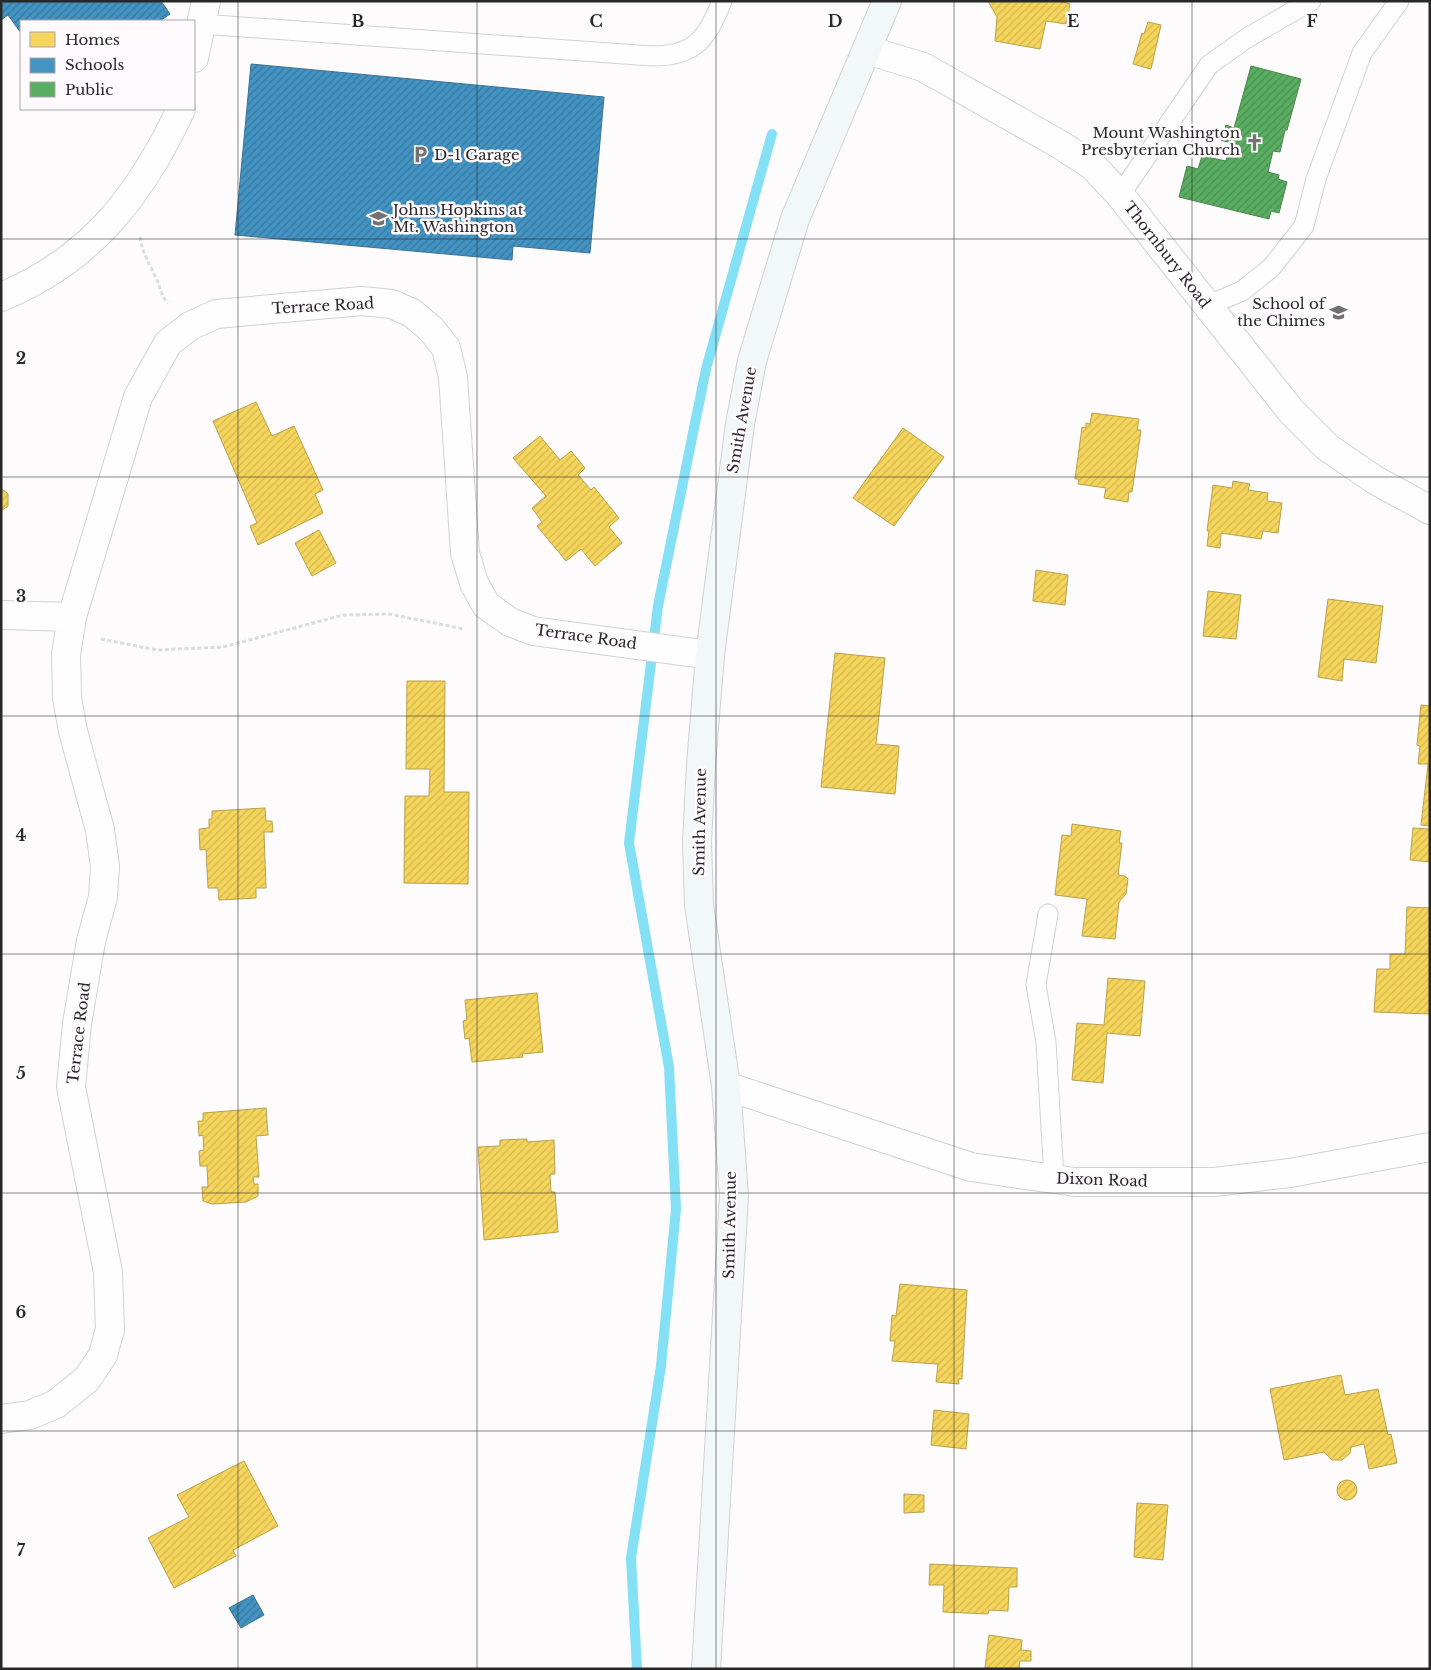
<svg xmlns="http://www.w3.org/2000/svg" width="1431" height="1670" viewBox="0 0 1431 1670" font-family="'Libre Baskerville',serif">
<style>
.homes{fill:url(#homes-hatch);stroke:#b9a14d}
.schools{fill:url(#schools-hatch);stroke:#3c7395}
.public{fill:url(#public-hatch);stroke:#4c8650}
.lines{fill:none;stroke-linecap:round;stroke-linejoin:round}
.stream{stroke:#84e0f5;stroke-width:10}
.lane-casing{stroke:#d3d1d2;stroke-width:21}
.street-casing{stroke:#d3d1d2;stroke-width:30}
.secondary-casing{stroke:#d3d1d2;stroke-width:30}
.path{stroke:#dddcdd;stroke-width:3;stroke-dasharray:4 2.5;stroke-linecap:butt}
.lane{stroke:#fffeff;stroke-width:19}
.street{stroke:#fffeff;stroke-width:28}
.secondary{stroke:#f2f7f8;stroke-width:28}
.grid{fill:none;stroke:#2a2729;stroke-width:1;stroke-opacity:0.55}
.labels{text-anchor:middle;stroke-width:5;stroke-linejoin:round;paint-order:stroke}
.poi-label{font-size:15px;fill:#2a2729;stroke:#fefafd;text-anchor:end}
.street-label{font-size:15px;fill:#2a2729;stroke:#fefafd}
.grid-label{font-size:16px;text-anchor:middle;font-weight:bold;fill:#2a2729;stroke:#fefafd;stroke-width:5;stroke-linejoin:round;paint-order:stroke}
</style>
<defs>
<pattern id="homes-hatch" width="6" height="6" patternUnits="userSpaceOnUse" patternTransform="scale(1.25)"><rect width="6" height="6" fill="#f6d55c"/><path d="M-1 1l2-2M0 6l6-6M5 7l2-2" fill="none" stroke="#d3b750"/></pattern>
<pattern id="schools-hatch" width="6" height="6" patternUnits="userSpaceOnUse" patternTransform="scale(1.25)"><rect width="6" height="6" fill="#4393c3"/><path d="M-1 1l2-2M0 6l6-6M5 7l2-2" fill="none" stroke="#38789e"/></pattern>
<pattern id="public-hatch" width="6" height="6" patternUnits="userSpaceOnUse" patternTransform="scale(1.25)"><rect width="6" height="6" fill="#5aae61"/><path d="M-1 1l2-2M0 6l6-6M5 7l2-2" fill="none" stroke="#4b8e50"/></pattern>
</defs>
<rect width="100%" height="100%" fill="#fdfbfc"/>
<path class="homes" d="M988,1H1059L1070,4L1066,24L1046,21L1040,49L995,41L997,17Z
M1148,22L1161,25L1151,69L1133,64L1142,33L1144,34Z
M256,402L272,436L294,426L323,490L315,494L323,513L258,545L250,526L257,523L213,421Z
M1092,413L1139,419L1137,430H1141L1132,492H1129L1128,502L1104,498L1106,488L1078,484L1079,479H1075L1082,427L1086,428V423L1090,424Z
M903,428L944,457L894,526L853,498Z
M540,436L560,460L571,451L585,468L578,475L591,490L594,487L619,518L609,527L622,543L595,566L581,549L566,561L537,526L542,522L532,508L546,496L513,458Z
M1233,481L1250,484L1248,490L1268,493L1267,501L1282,503L1278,533L1263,531L1261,539L1221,533L1220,548L1207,546L1209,531H1207L1213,485L1232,488Z
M1,488L8,494V506L1,511Z
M319,530L336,563L312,576L295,543Z
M1036,570L1068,575L1065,605L1033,601Z
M1208,591L1241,595L1236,639L1203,636Z
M1328,599L1383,606L1376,663L1344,659L1342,681L1318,677Z
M835,653L885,658L876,744L899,746L895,794L821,787Z
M407,681H445L444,792H469L468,884L404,883L405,796H429L430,769H406Z
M1421,705L1430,706V826L1421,825L1428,764H1418L1420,746L1417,745Z
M265,808L266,821H272L273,832H264L266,888H256V898L219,900L218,888H208L206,849L200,850L199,829L209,828V819H212V811Z
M1072,824L1121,831L1119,843H1122L1118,875L1125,876L1128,879L1126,894L1119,902L1115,939L1082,936L1087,899L1055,895L1062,835L1071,836Z
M1413,828L1430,829V862L1410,860Z
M1407,907L1430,908V1014L1374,1012L1377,969H1390V954H1405Z
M1108,978L1145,981L1140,1036L1107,1033L1103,1083L1072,1080L1077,1023L1104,1025Z
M537,993L543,1052L522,1054L523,1057L472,1062L469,1038L465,1039L463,1021L467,1020L465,1000Z
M266,1108L268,1135L256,1136L259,1177H253L254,1184H258V1196L246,1202L212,1204L203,1201L202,1187H208L207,1166H200L199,1151L204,1150L203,1135L199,1136L198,1121H203V1113Z
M527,1139V1142L554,1140L555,1174H550L551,1192H555L558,1232L484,1240L478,1147L500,1146V1140Z
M900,1284L967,1290L962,1379H958L959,1384L936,1382L938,1364L892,1361L895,1341H890L892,1315L896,1316Z
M1341,1375L1345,1395L1378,1389L1388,1435L1391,1434L1397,1463L1369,1469L1364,1444L1351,1447L1350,1453L1342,1460H1332L1324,1452L1284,1460L1270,1389Z
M934,1410L969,1414L966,1449L931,1445Z
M244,1461L278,1526L233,1550L236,1556L174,1588L148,1538L189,1517L177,1495Z
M1337 1490a10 10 0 1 1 20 0a10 10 0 1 1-20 0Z
M904,1494L924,1495V1512L904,1513Z
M1137,1503L1168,1505L1163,1560L1134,1557Z
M930,1564L1017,1568V1587H1009L1008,1611L989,1610L988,1614L943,1612L944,1585H929Z
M989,1635L1022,1640L1021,1650L1031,1651V1661H1020L1019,1669L985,1668Z"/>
<path class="schools" d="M1,1H161L170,14L160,21H21V33L8,15L1,20Z
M251,64L604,97L590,253L513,246L512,260L235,235Z
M253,1595L264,1615L241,1628L229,1608Z"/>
<path class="public" d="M1251,66L1301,79L1287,130H1285L1280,152L1273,151L1268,172L1279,175L1278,179L1287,182L1279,213L1271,211L1269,219L1179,197L1187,166L1198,169L1202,156L1226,161L1231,143L1221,140L1226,125L1234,128Z"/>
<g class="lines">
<path class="stream" d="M637,1669L631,1558L661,1366L676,1209L669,1067L629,843L658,606L706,369L772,134"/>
<defs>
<path id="lane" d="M201,24L652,56C695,56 707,39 722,1
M1120,195L1209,65L1247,38L1311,1
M1207,306L1242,291L1271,268L1304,226L1316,179L1362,53L1399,1
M1048,914L1036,985L1046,1042L1054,1179"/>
<path id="street" d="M867,50L923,67L1059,144L1093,166L1120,195L1291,411L1327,447L1375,480L1430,510
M194,58L206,1
M1,297C91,260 141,195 181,109
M1,615L72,617
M726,1086L971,1167L1075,1182H1214L1290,1173L1430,1147
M1,1419L30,1415L56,1404L87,1379L103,1355L110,1329L108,1272L71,1087L77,1024L91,941L103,897L105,866L100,830L73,731L67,698L66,654L72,617L138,397L168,343L190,326L216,314L362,301L392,304L412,313L431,329L446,348L453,377L465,553L474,583L486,605L510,622L533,631L710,655"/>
<path id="secondary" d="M706,1669L734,1196L726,1086L699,905L697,842L701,765L710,655L740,424L752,361L795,219L887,1"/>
</defs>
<use href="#lane" class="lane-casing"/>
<use href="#street" class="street-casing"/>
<use href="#secondary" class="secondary-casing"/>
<path class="path" d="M140,237C142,253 150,264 156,278C161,288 160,295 168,303
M101,639L157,650L223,647L343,615L389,614L464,629"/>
<use href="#lane" class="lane"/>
<use href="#street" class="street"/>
<use href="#secondary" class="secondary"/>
</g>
<path class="grid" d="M238,1V1669M477,1V1669M716,1V1669M954,1V1669M1192,1V1669M1,239H1430M1,477H1430M1,716H1430M1,954H1430M1,1193H1430M1,1431H1430"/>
<defs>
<symbol id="church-bare" viewBox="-9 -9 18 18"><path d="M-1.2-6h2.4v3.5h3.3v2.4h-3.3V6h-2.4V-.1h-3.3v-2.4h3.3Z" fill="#747173" stroke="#fefafd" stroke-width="2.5" paint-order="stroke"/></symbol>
<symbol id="parking-bare" viewBox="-9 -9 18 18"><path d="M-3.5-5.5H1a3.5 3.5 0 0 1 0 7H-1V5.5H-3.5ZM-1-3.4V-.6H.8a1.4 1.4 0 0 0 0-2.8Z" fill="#747173" stroke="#fefafd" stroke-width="2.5" paint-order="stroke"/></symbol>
<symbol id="university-bare" viewBox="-9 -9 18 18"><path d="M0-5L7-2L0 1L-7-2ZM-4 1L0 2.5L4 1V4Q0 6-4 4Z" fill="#747173" stroke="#fefafd" stroke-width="2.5" paint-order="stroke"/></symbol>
<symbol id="school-bare" viewBox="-9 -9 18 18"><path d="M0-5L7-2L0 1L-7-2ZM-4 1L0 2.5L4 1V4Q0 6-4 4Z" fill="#747173" stroke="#fefafd" stroke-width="2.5" paint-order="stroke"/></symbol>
</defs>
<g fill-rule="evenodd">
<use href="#church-bare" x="1242" y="130" width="25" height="25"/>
<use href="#parking-bare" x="408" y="142" width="25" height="25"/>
<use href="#university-bare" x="366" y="206" width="25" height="25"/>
<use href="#school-bare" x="1326" y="300" width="25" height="25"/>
</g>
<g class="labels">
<g class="poi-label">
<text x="1240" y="138">Mount Washington<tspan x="1240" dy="17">Presbyterian Church</tspan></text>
<text x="434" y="160" text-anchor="start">D-1 Garage</text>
<text x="393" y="215" text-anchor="start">Johns Hopkins at<tspan x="393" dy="17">Mt. Washington</tspan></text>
<text x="1325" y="309">School of<tspan x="1325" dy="17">the Chimes</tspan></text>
</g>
<g class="street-label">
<text transform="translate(1167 255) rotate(52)" y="5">Thornbury Road</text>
<text transform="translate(323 306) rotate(-3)" y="5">Terrace Road</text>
<text transform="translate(742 420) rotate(-80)" y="5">Smith Avenue</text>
<text transform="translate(586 637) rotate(8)" y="5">Terrace Road</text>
<text transform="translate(700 822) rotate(-89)" y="5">Smith Avenue</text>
<text transform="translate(79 1033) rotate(-83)" y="5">Terrace Road</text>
<text transform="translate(1102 1180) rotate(2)" y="5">Dixon Road</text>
<text transform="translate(730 1225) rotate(-89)" y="5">Smith Avenue</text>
</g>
</g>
<g class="grid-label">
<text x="358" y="27">B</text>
<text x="596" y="27">C</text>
<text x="835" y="27">D</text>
<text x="1073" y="27">E</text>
<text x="1312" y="27">F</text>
<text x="21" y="364">2</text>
<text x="21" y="602">3</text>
<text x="21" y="841">4</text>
<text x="21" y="1079">5</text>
<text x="21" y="1318">6</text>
<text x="21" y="1556">7</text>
</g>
<rect width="1431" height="1670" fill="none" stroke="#2a2729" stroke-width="5"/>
<rect x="20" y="20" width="175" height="90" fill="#fefafd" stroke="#a9a6a8"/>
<rect x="30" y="32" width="25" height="15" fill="#f6d55c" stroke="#a9a6a8"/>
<text x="65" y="45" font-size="15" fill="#2a2729">Homes</text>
<rect x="30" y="58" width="25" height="15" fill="#4393c3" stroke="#a9a6a8"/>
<text x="65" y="70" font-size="15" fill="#2a2729">Schools</text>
<rect x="30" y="82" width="25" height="15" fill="#5aae61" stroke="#a9a6a8"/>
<text x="65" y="95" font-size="15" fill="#2a2729">Public</text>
</svg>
